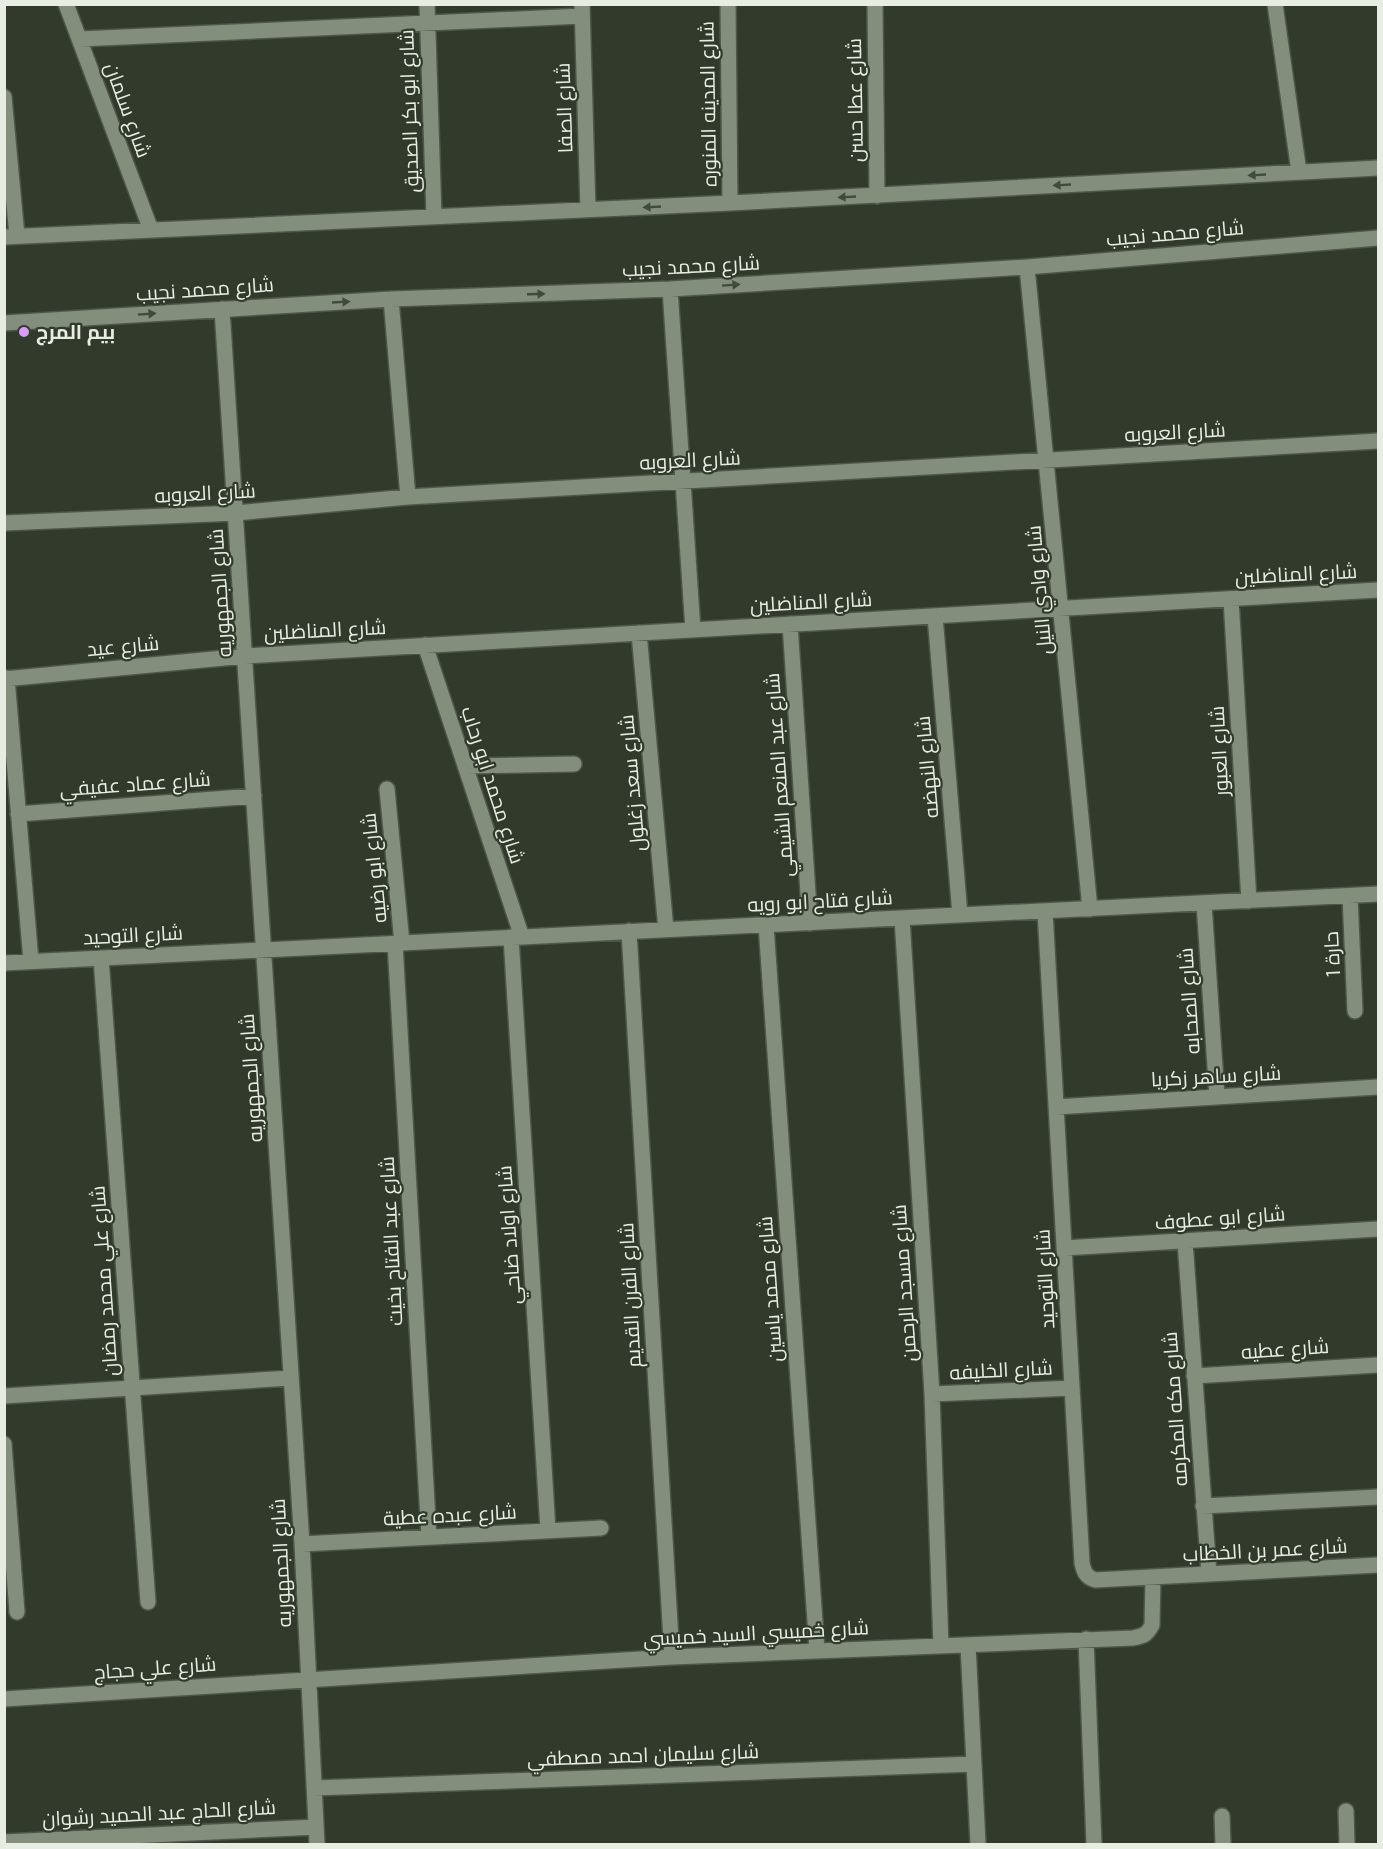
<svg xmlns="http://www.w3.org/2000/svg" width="1383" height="1849" viewBox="0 0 1383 1849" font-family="'DM Sans',Cairo,sans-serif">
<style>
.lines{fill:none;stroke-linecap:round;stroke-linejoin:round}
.minor-casing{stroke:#4e5649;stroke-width:18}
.minor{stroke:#838e7d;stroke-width:15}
.oneway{fill:#414b3b}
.poi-dot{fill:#d79bf9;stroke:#313a2b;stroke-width:2}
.labels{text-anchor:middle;stroke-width:4.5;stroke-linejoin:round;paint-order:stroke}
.street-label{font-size:20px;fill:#e7ede3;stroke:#313a2b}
.poi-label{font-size:20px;font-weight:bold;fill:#e7ede3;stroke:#313a2b;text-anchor:start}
</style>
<rect width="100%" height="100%" fill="#313a2b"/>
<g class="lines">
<defs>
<path id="minor" d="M66,4L151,230
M427,4L434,216
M582,4L588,210
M728,4L730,203
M875,4L877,196
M1275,4L1299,172
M80,39L582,16
M4,97L17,236
M4,237L730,203L1378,168
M1027,267L1090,909
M670,289L693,630
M391,299L408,497
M222,309L302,1544L317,1844
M4,323L391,299L670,289L1027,267L1378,238
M4,523L236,513L408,497L1378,441
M1231,599L1249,901
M935,616L960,915
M790,624L810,923
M639,633L666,930
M425,645L522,937
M7,678L31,961
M4,679L245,656L1378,590
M465,766L574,764
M387,789L402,943
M18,814L254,796
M1350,896L1355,1011
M1204,903L1217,1097
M1045,911L1082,1563C1084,1572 1086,1577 1095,1580L1378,1565
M902,918L932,1394L941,1646
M766,925L817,1650
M629,931L672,1657
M511,937L548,1530
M395,943L429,1537
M101,958L148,1602
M4,963L1378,894
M1056,1107L1378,1087
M1185,1241L1209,1574
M1064,1248L1378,1229
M1194,1376L1378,1365
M932,1394L1072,1388
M4,1396L291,1378
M4,1444L17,1612
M1203,1506L1378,1497
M302,1544L601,1528
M1086,1639L1094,1844
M968,1645L978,1844
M4,1699L672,1657L1133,1638C1143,1636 1147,1635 1152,1625L1153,1577
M314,1788L974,1764
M1346,1811L1347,1844
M1222,1816L1223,1844
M4,1842L316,1827"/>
</defs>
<use href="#minor" class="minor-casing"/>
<use href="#minor" class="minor"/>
</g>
<defs><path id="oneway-solid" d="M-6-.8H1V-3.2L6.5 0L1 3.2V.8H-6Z" transform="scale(1.5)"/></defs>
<g class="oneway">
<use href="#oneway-solid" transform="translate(1257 175) rotate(177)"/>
<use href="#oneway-solid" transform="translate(1062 185) rotate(177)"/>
<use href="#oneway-solid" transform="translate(847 197) rotate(177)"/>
<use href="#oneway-solid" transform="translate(652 207) rotate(177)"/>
<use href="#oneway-solid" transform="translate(731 285) rotate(-4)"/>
<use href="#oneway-solid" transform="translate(536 294) rotate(-2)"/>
<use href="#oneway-solid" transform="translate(341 302) rotate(-3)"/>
<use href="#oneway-solid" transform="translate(147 314) rotate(-4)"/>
</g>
<circle class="poi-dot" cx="24" cy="332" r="6"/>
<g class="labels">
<g class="street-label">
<text transform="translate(855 100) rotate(-91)" y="7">شارع عطا حسن</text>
<text transform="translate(708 104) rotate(-91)" y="7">شارع المدينه المنوره</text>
<text transform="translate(564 108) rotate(-92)" y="7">شارع الصفا</text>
<text transform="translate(128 110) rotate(70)" y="7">شارع سلمان</text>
<text transform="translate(409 111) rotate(-92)" y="7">شارع ابو بكر الصديق</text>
<text transform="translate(1175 233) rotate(-5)" y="7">شارع محمد نجيب</text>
<text transform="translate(691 266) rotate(-3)" y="7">شارع محمد نجيب</text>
<text transform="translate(205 289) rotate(-4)" y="7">شارع محمد نجيب</text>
<text transform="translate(1175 432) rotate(-3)" y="7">شارع العروبه</text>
<text transform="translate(690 460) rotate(-3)" y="7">شارع العروبه</text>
<text transform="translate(205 493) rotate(-3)" y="7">شارع العروبه</text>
<text transform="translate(1296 574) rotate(-3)" y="7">شارع المناضلين</text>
<text transform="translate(1039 590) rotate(-95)" y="7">شارع وادي النيل</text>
<text transform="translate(220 593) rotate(-94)" y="7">شارع الجمهوريه</text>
<text transform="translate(811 602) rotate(-3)" y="7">شارع المناضلين</text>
<text transform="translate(325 630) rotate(-3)" y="7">شارع المناضلين</text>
<text transform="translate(123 646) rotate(-5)" y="7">شارع عيد</text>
<text transform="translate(1219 751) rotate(-93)" y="7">شارع العبور</text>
<text transform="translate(927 767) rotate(-95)" y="7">شارع النهضه</text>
<text transform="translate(779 775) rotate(-94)" y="7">شارع عبد المنعم الشيمي</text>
<text transform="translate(632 783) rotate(-95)" y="7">شارع سعد زغلول</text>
<text transform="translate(135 784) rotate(-4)" y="7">شارع عماد عفيفي</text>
<text transform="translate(493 785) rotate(72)" y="7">شارع محمد ابو رحاب</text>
<text transform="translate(374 868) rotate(-96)" y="7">شارع ابو رضيه</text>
<text transform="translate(820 901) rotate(-3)" y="7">شارع فتاح ابو رويه</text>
<text transform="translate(133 935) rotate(-3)" y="7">شارع التوحيد</text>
<text transform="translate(1332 954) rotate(-93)" y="7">حارة 1</text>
<text transform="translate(1189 1001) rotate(-94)" y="7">شارع الصحابه</text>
<text transform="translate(1216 1076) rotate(-3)" y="7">شارع ساهر زكريا</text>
<text transform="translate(251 1078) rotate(-94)" y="7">شارع الجمهوريه</text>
<text transform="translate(1220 1218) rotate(-4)" y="7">شارع ابو عطوف</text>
<text transform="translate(509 1235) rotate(-94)" y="7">شارع اولاد ضاحي</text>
<text transform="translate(391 1241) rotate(-93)" y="7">شارع عبد الفتاح بخيت</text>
<text transform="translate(1045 1279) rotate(-93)" y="7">شارع التوحيد</text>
<text transform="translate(104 1281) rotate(-94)" y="7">شارع علي محمد رمضان</text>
<text transform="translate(904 1283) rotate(-94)" y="7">شارع مسجد الرحمن</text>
<text transform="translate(770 1289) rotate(-94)" y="7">شارع محمد ياسين</text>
<text transform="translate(630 1295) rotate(-93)" y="7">شارع الفرن القديم</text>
<text transform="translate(1285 1349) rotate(-4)" y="7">شارع عطيه</text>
<text transform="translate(1001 1370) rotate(-3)" y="7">شارع الخليفه</text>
<text transform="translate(1175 1409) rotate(-94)" y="7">شارع مكه المكرمه</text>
<text transform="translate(450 1515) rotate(-3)" y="7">شارع عبده عطية</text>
<text transform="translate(1265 1550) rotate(-3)" y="7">شارع عمر بن الخطاب</text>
<text transform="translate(281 1563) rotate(-93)" y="7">شارع الجمهوريه</text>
<text transform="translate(756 1633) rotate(-3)" y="7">شارع خميسي السيد خميسي</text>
<text transform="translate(155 1668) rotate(-4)" y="7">شارع علي حجاج</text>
<text transform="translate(643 1755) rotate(-2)" y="7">شارع سليمان احمد مصطفي</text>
<text transform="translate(159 1813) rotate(-3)" y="7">شارع الحاج عبد الحميد رشوان</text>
</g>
<g class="poi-label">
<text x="36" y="339">بيم المرج</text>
</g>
</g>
<rect width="1383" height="1849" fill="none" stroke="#e7ede3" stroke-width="12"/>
</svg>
